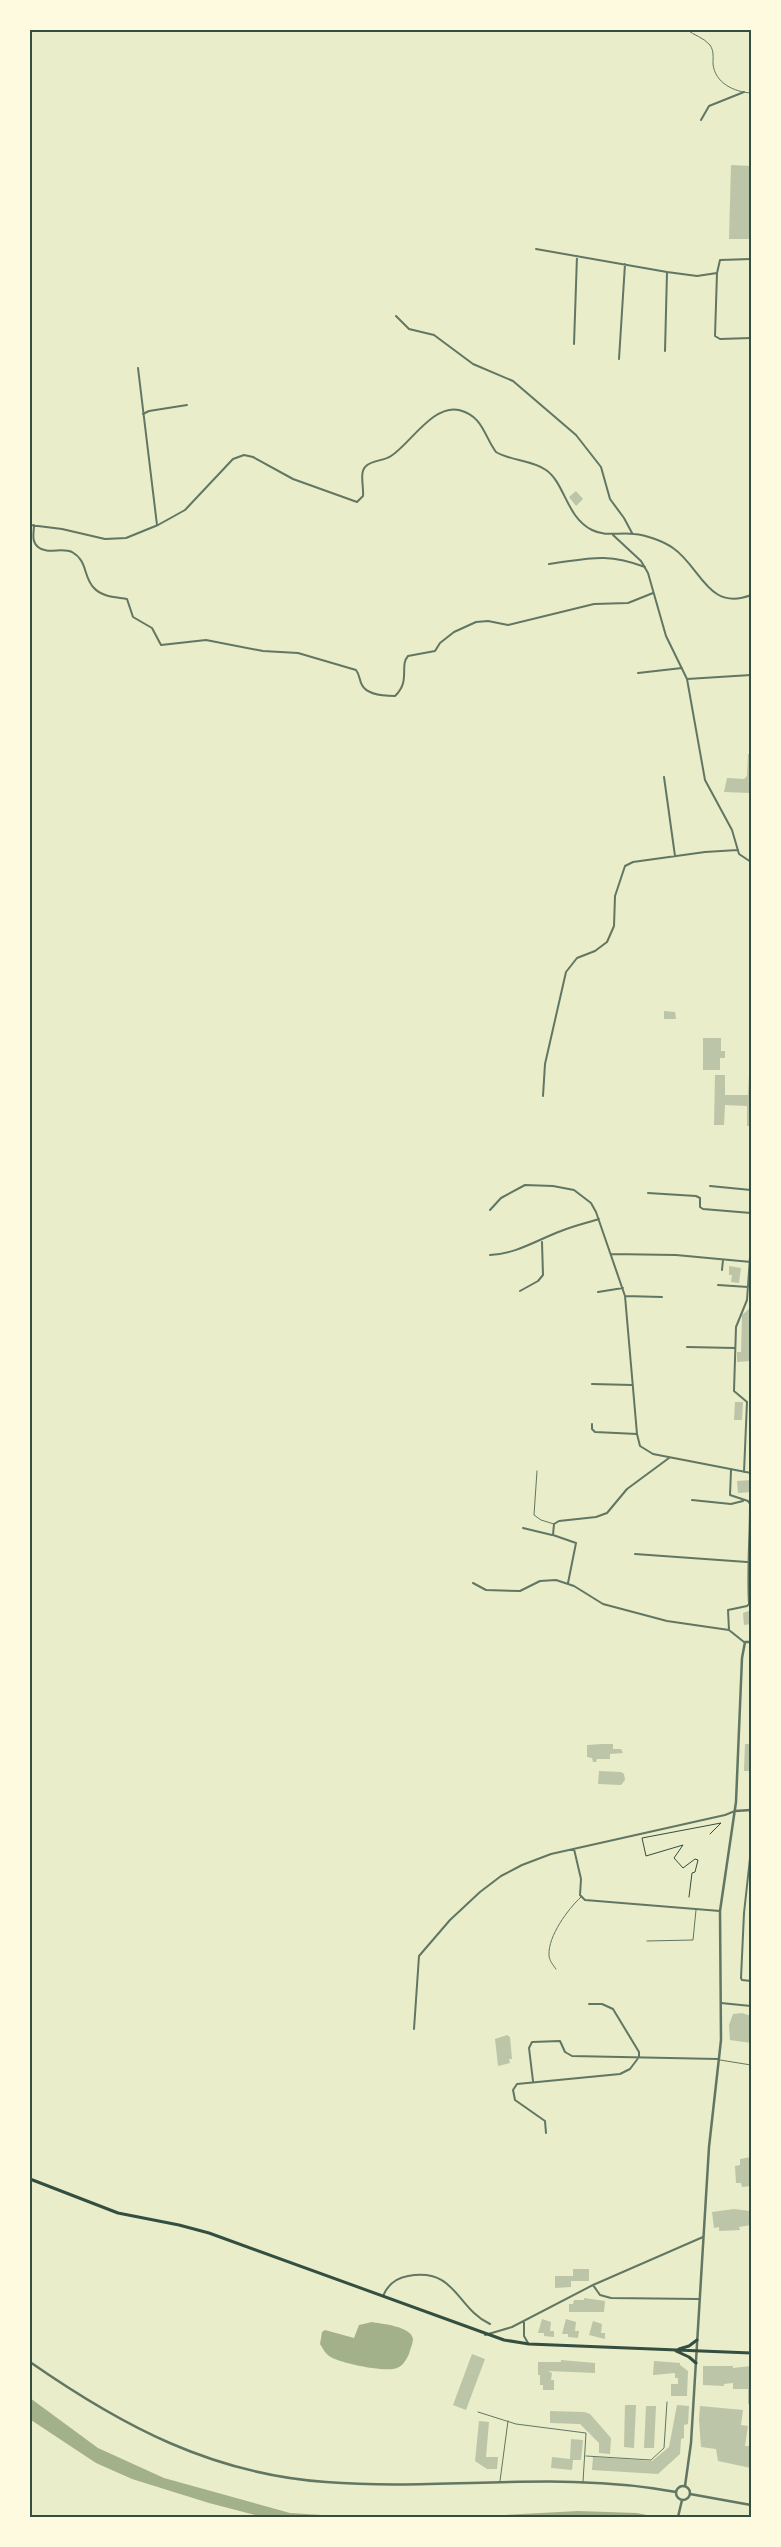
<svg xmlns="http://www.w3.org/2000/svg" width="781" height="2547" viewBox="0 0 781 2547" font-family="Inter,sans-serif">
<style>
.water{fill:#a3b18a}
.building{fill:#bcc5a7}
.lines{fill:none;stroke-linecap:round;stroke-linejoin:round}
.path{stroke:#344e41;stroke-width:1}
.service{stroke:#617663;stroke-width:1}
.minor{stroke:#617663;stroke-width:2}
.tertiary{stroke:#617663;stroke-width:2.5}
.primary{stroke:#344e41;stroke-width:3}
.neatline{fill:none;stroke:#344e41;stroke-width:2}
</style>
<rect width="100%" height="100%" fill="#e9edc9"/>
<path class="water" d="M372,2322C382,2324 411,2326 413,2339C413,2344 410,2349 409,2354C406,2360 403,2366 397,2368C387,2373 338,2363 329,2356C325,2353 323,2349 320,2344L322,2332L325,2330L354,2338L359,2325Z
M30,2398L98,2448L164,2478L290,2513L355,2517H263L209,2503L132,2479L96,2463L31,2420Z
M578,2511L637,2513L657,2517H466Z"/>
<path class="building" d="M731,165L751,166V239H729Z
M576,491L583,499L576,506L569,497Z
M748,754H751V793L724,792L727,778L744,779L747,776Z
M664,1011L675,1012L676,1019H664Z
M703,1038H721V1051H725V1058H720V1070H703Z
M715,1075H725V1095H748L749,1076H751V1126H747V1106L725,1105L724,1125H714Z
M729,1266L741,1268L739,1283L731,1282L732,1275H729Z
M751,1307V1361L737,1362V1352H741L742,1315Z
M735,1402H743L742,1420H734Z
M751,1480V1492L738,1493L737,1481Z
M751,1610V1624L744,1625L743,1613Z
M602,1744H613V1749H621L623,1753L610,1754V1759H597L596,1762H593L592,1758L587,1757V1745Z
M745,1744H751V1771H744Z
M599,1771L621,1772L624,1774L625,1780L621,1785L598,1784Z
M742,2013L751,2016V2043L730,2040L729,2025L733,2014Z
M507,2035L510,2037L512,2059H509L510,2063L498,2066L495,2039Z
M751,2157V2186L742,2187L741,2183H736L735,2166L740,2165V2159Z
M734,2209L750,2211L751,2225L739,2227L740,2230L719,2231V2227L714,2228L712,2212Z
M573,2269H589V2281H571V2287L555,2288V2276H573Z
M584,2298L605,2301L604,2312H569V2304H573L574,2300H584Z
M542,2319L551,2322L550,2331H554V2337L544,2336V2333H538Z
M566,2319L576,2322L575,2331H579L578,2338L568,2337V2334H562Z
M593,2321L602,2324L601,2333H605V2339L589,2335Z
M472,2354L485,2359L466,2410L453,2405Z
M561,2360L595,2363V2373L548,2371L552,2373L551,2380H554V2390H543V2385H540V2375H538V2362H561Z
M654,2361L680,2363V2365L688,2371L687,2396H671V2384H678V2378H675V2373L653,2375Z
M703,2366H733V2368L751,2366V2404H748V2389H733V2383L724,2384V2386L703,2385Z
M625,2405H636L634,2448L624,2447Z
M677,2405L689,2406L688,2424L684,2425V2438L681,2439L680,2454L658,2474L592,2470L593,2457L652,2461L669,2447Z
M646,2406H656L654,2448H644Z
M700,2406L743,2410L741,2425L748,2426L745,2446H751V2468L718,2461L716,2449L701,2447L699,2420Z
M550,2411L584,2412L590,2414L611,2438L610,2454L599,2453V2443L580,2424L550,2423Z
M479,2421L489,2422L486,2457H498L497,2469H487L475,2461Z
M571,2439L583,2440L581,2460H573L572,2470L551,2468L552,2457L570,2459Z"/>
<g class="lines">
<path class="path" d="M689,1897L692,1873L695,1872L698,1860L695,1859L683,1868L674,1858L683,1845L646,1856L642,1838L721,1823L710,1834"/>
<path class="service" d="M687,30C694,35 704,38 710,45C714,51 713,57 713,64C715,83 734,92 751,93
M537,1471L534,1515L541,1520L554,1524
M647,1941L693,1940L696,1910
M556,1969C553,1965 549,1960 549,1955C548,1936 568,1909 581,1897
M720,2060L751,2065
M478,2412L516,2424L586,2433L583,2482
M586,2456L651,2460L664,2448L667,2402
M500,2481L508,2421"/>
<path class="minor" d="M701,120L709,106L744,92
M536,249L667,272L697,276L717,273L715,336L720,339L751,338
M717,273L720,260L751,259
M396,316L409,329L434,335L473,364L513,381L576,435L601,467L610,499L624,518L632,533
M574,344L577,256
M665,351L667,272
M619,359L625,264
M138,368L157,525
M143,414L149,411L187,405
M30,525L62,529L105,539L126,538L158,525L185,510L233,459L244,455L253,457L293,479L357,502L363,496C364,487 359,472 366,466C372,460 384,461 391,456C410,444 433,404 459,410C483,416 484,436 496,452C511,461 532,460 546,470C565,483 566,517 592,530C606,537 619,532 634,534C646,535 663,541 673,548C701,567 708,612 751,595
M34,525C34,533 31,541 38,547C47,555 62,547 72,552C88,561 83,577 94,588C102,597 116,597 127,599L133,617L152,628L161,645L206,640L263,651L298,653L356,670C360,675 359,680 362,685C367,695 385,696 395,696C411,681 399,666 408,656L435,651L440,643L454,632L476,622L488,621L508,625L594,604L628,603L653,593
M613,535L641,561L648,573L666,636L687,679L705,780L732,830L739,854L751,862
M549,564C588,559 605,552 645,567
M638,673L682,668
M687,679L751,675
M664,777L675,856
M543,1096L545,1064L566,972L577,958L595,951L607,942L614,926L615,896L625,866L633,862L705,852L738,850
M710,1186L751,1190
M648,1193L696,1196L700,1198V1207L703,1209L751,1213
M490,1210L501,1198L525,1185L553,1186L574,1190L591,1203L596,1212L625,1296L637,1434L640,1446L653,1454L751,1473
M611,1254L676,1255L751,1262
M490,1255C516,1254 537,1240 561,1231C573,1226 586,1223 599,1219
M722,1270L723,1260
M718,1285L748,1287
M520,1291L538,1281L543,1275L542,1242
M598,1292L623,1288
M625,1296L662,1297
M687,1347L735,1348
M592,1384L632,1385
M592,1424V1429L595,1432L637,1434
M744,1472L747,1402L734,1391L736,1327L747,1300L751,1243
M692,1500L731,1504L743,1501
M523,1528L552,1535
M635,1554L747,1562
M473,1583L486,1590L520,1591L540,1581L556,1580L574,1586L603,1604L667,1621L729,1630L744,1642
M568,1583L576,1543L553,1535L554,1524L559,1521L596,1517L607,1513L627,1489L669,1458
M729,1630L728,1610L747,1606L749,1604C747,1570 750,1538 750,1504L748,1501L730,1495L731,1470
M574,1849L581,1879L580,1895L585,1900L720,1911
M751,1849L744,1913L741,1978L742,1980L751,1981
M721,2003L751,2006
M589,2004H602L613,2009L639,2052V2057
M414,2029L419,1956L450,1920L480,1892L501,1876L522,1865L551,1854L725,1815L735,1811
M533,2081L529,2048L532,2042L560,2041L565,2052L572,2056L718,2059
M546,2133L545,2121L515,2100L513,2090L517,2084L620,2074L630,2069L639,2057
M593,2285L600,2295L611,2298L699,2299
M383,2296C388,2284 396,2278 408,2276C456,2267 456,2308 490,2324
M524,2322V2336L528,2343
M485,2335L512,2327L593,2285L703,2237"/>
<path class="tertiary" d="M735,1811L751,1810
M30,2362C122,2426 212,2474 326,2482C443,2491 561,2470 676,2492
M685,2486L691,2443L709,2147L721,2040L720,1911L736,1802L742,1658L745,1642H751
M676 2493a7 7 0 1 1 14 0a7 7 0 1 1-14 0Z
M690,2494L751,2505
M678,2517L682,2500"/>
<path class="primary" d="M30,2179L118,2213L179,2225L209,2233L504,2340L529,2344L751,2353
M679,2349L689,2346L697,2340
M676,2351L689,2357L696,2363"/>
</g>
<rect width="781" height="2547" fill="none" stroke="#fefae0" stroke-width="62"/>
<rect x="31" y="31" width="719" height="2485" class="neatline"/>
</svg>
